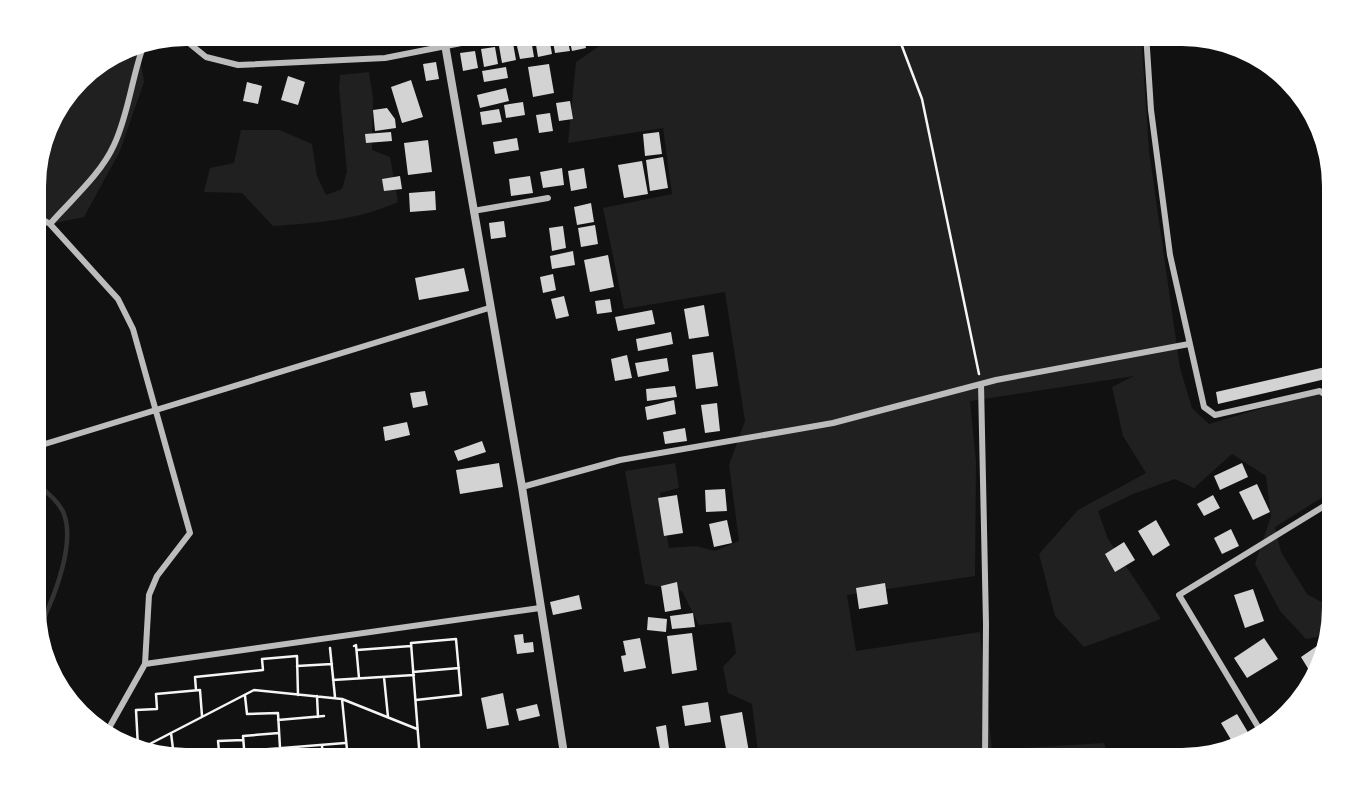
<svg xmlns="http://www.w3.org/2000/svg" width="1368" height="793" viewBox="0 0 1368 793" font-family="Inter,sans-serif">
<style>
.green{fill:#202020}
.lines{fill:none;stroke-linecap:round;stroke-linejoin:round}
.stream{stroke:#333;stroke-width:4.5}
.building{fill:#d3d3d3}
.path{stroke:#f5f5f5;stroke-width:2.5}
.minor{stroke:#bcbcbc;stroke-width:6}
.tertiary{stroke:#bcbcbc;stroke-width:8}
</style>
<rect width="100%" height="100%" fill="#111"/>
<path class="green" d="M601,33H1141L1149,151L1180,368L1192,408L1209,424L1320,391L1334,404V490L1275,527L1281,552L1307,594L1334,609L1329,635L1306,639L1280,611L1255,564L1271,516L1266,476L1232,454L1194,488L1175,479L1133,494L1098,511L1108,539L1161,619L1084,647L1055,616L1039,554L1078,510L1146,473L1123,436L1112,387L1134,376L970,401L976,462L975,576L847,595L856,651L980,632L992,750L1104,743L1109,759L759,760L752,704L728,693L723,667L736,653L731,622L699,625L682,591L645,584L625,471L675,463L679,488L660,493L669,548L696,546L715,551L739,541L729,465L745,421L725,292L624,309L603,208L672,194L663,128L568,143L576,62L601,45Z
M138,43L144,82L120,151L84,217L50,224L35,215V166L49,118L85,71L128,45Z
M369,72L373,98L372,150L390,157L398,202C358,220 316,223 273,226L242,193L204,192L210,168L234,163L241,130H280L312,144L317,176L326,195L342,189L347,172L339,87L340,75Z"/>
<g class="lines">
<path class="stream" d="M35,482C45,491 59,501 64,514C75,544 55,595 42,622"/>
</g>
<path class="building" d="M566,33L570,51L555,53L552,36Z
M568,33H583L586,48L572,51Z
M549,37L552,54L538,57L535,39Z
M531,39L534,57L520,59L516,42Z
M513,43L516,60L502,63L499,46Z
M495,47L498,64L484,67L481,49Z
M475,51L478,68L463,71L460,53Z
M436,62L439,79L426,81L423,64Z
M549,64L554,93L533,97L528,67Z
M506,67L508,78L484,82L482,71Z
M288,76L305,82L298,105L281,100Z
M411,80L423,117L402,123L391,87Z
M247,82L262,86L258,104L243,101Z
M506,88L509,101L480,108L477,95Z
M570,101L573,119L559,121L556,103Z
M523,102L525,115L506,118L504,105Z
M387,108L395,119L396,128L375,131L373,110Z
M499,109L502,122L482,125L480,112Z
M550,113L553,131L539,133L536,115Z
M391,132L392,141L366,143L365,134Z
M659,132L662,154L645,156L643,134Z
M517,138L519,150L495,154L493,142Z
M428,140L432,172L408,175L404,143Z
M663,157L668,188L650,191L646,160Z
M642,161L648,194L624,198L618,165Z
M562,168L564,185L543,188L540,172Z
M584,168L587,188L571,191L568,171Z
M400,176L402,189L384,191L382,179Z
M530,176L533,193L511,196L509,179Z
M435,191L436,210L410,212L409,193Z
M591,203L594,222L577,225L574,207Z
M504,221L506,237L491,239L489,223Z
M595,225L598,244L581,247L578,228Z
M563,226L566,248L552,251L549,228Z
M573,251L575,265L552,269L550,256Z
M608,255L614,287L590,292L584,260Z
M464,268L469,291L419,300L415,278Z
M553,274L556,290L543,293L540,277Z
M564,296L569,316L556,319L551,299Z
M610,299L612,312L597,314L595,301Z
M704,305L709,336L689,339L684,309Z
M652,310L655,324L618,331L615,317Z
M671,332L673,344L638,351L636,339Z
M713,352L718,386L696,389L692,355Z
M627,355L632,378L615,381L611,359Z
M667,358L669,371L638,377L635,363Z
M1334,365V377L1218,404L1216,392Z
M675,386L677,397L647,401L646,389Z
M425,391L428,405L413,408L410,393Z
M674,400L676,414L647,420L645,407Z
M717,403L720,431L705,433L701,405Z
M407,422L410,435L385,441L383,427Z
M685,428L687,441L665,444L663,432Z
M482,441L486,452L458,461L454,451Z
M499,463L503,487L460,494L456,470Z
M1242,463L1248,477L1220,490L1214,476Z
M1257,484L1270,512L1253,520L1239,492Z
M725,489L727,511L706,512L705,490Z
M677,495L683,533L664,536L658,498Z
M1213,495L1220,508L1204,516L1197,504Z
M727,520L732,543L714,547L709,524Z
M1156,520L1170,545L1153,556L1138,531Z
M1231,529L1239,546L1222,554L1214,538Z
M1124,542L1135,560L1115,572L1105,554Z
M677,582L681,609L665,612L661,586Z
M885,583L888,604L859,609L856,588Z
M1253,589L1264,621L1245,628L1234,595Z
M579,595L582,609L553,615L550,602Z
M693,613L695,627L672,629L670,616Z
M648,617L667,619L666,632L647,630Z
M692,633L697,670L672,674L667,636Z
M523,634L524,643L533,642L534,652L517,654L514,635Z
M640,638L646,668L624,672L621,656L626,655L623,641Z
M1264,638L1278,659L1247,678L1234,658Z
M1317,646L1323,656L1315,680L1301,657Z
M503,693L509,725L487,729L481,698Z
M708,702L711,722L685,726L682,706Z
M537,704L540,716L519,721L516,709Z
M742,712L750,758L728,760L720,716Z
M1237,714L1249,734L1233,743L1221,723Z
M666,725L669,748L660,749L656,727Z"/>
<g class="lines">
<path class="path" d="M897,33L922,99L979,374
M354,646L356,645L359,678
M330,648L335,697
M357,650L411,646
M297,666L332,664
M413,672L459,668
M384,677L388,717
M333,680L414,675
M196,690L195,677L263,670L262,659L297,656L298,695
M245,696L247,714L278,713L280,748
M317,696L318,717
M342,699L417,729
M416,700L461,695L456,639L411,643L420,760
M278,720L324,716
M171,733L174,757
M322,745L323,760
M138,747L136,710L157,709L156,694L200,690L202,716
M142,748L254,690L342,699L348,760
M244,751L345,743
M174,755L219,751L218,741L243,740
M245,760L243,736L279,733"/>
<path class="minor" d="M1146,33L1151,110L1170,255L1204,407L1215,415L1320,391L1334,402
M179,35L206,57L238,65L385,58L512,33
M473,211L548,198
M35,215L50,224L118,299L133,329L190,533L157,576L149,595L145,664L105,735
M50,224C72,199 101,174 114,145C129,113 132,75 145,41
M981,384L986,624L985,760
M35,447L489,308
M522,487L620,460L833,423L996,380L1189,344
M145,664L540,608
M1263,735L1179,595L1334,500"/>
<path class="tertiary" d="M443,33L522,487L565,760"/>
</g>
<path d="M0 0H1368V793H0ZM186 46H1182A140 140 0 0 1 1322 186V608A140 140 0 0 1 1182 748H186A140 140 0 0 1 46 608V186A140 140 0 0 1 186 46Z" fill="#fff" fill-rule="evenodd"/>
</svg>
